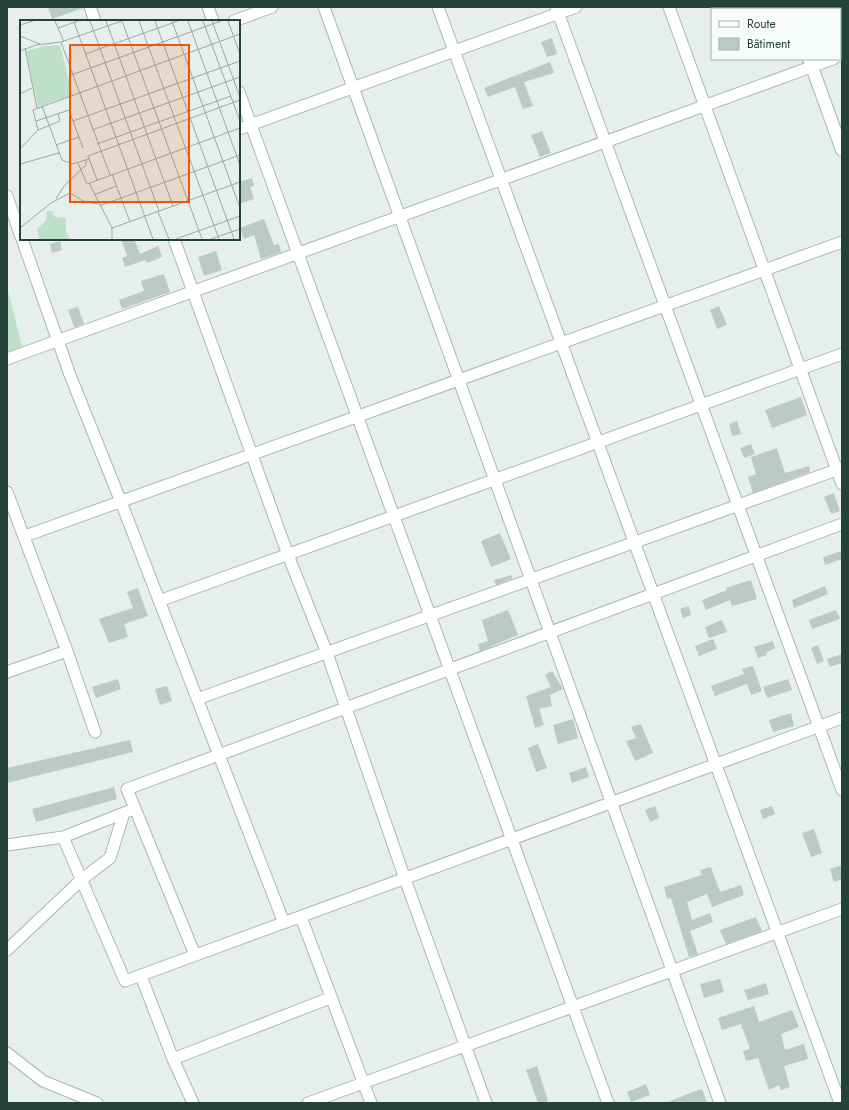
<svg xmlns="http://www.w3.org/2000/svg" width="849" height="1110" viewBox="0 0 849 1110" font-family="Jost,sans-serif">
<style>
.green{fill:#bfe0c8}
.building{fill:#bbcac4}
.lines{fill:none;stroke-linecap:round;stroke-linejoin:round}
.minor-casing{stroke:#a8b8b2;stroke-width:13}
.tertiary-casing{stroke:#a8b8b2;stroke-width:14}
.minor{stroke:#fff;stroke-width:11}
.tertiary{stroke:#fff;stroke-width:12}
.inset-road{fill:none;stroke:#98aaa4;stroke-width:1}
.view{fill:#e8590c;fill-opacity:0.15;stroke:#e8590c;stroke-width:2}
.inset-edge{fill:none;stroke:#24423a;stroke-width:2}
</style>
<rect width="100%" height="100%" fill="#e6efeb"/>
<path class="green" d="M7,286L23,350L7,355Z"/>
<path class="building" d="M48,7H82L83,8L52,19Z
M552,38L557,54L547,57L541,42Z
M550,62L554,73L524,82L533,106L523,109L515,87L488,97L484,88Z
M542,131L551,153L540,157L531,135Z
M252,178L254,186L250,187L254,199L239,204V182Z
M264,219L274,245L279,244L281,252L261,259L254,235L244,239L240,228Z
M121,239H134L140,254L158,246L162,257L147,263L145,260L125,267L122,258L127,256Z
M60,241L62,250L52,253L50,244Z
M216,251L222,270L204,276L198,257Z
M164,274L170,292L122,309L119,300L144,291L141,281Z
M719,306L727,325L717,329L710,310Z
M78,307L84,324L74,327L68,310Z
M801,397L807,415L772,428L765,410Z
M737,421L741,434L732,436L729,424Z
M751,444L755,454L744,458L740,448Z
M777,448L785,473L809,466L810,472L753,493L748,477L756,474L751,457Z
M834,493L840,511L831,514L824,497Z
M500,533L511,559L491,567L481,541Z
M842,551V559L825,565L823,557Z
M512,575V579L496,585L494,580Z
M751,580L757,599L732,606L730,600L706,610L702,600L727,590L726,588Z
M825,586L828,594L794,608L792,600Z
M138,588L148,616L124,624L128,637L109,643L99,619L133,608L127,592Z
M689,606L691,615L683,618L680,609Z
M508,610L518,635L480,651L478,644L488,641L482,620Z
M836,610L840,619L812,629L809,620Z
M722,620L727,632L709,638L705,627Z
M713,639L717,649L699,656L695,646Z
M773,641L775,648L766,653L767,655L758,658L754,647Z
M818,645L824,661L817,664L811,648Z
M842,654V663L830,667L827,659Z
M753,666L762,691L751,695L747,684L715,696L711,686L744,674L742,669Z
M552,671L563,689L550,695L552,706L539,709L544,725L535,728L526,696L551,687L545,675Z
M118,679L121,689L96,698L92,687Z
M788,679L792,690L767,698L763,687Z
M167,686L172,701L160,705L155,689Z
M791,713L794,726L773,732L769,720Z
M573,719L578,738L558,744L553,725Z
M641,724L653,753L635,761L626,741L636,738L631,727Z
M130,740L133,752L7,783V768Z
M538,744L547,768L536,772L528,748Z
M586,767L589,777L572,783L569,773Z
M114,787L117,799L36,822L32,809Z
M655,806L659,818L650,822L645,810Z
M772,806L775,814L763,819L760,810Z
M814,829L822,853L811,857L802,833Z
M842,865V879L834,882L830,869Z
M711,867L720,892L741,885L744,895L712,907L707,894L687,902L692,920L710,913L713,922L690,931L698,954L689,957L671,898L667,899L664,887L702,875L700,870Z
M756,917L762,931L726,944L720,930Z
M720,979L724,992L704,998L700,984Z
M766,983L769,994L748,1000L744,990Z
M754,1006L759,1022L792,1010L799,1027L781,1034L785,1050L804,1044L808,1059L784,1066L790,1087L781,1090L779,1085L769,1090L758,1058L746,1061L743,1051L750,1049L741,1024L722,1030L718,1018Z
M537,1066L548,1101L543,1103H538L526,1070Z
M646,1084L650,1095L631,1102L627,1092Z
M702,1089L707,1103H665L693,1092Z"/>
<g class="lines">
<defs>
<path id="minor" d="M90,7L95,21
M208,7L213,21
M324,7L720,1103
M438,7L840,1103
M556,7L842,790
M669,7L842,484
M234,21L272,7
M840,56H842
M239,92L608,1103
M239,129L576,7
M7,196L21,237
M22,239L70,375L121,502L284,923
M174,239L288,555L327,653L405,879L486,1103
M7,359L833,59
M7,492L67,651L95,732
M25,536L842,242
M159,601L842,354
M7,672L67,651
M197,699L842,468
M63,837L125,981L842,718
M7,845L63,837L129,811
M301,917L371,1103
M7,950L81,880L110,858L124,813
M195,955L127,789L842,524
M141,976L173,1059L193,1103
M7,1053L43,1081L97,1103
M173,1059L330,998
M308,1103L842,909"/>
<path id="tertiary" d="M790,7L791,9
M809,59L842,150"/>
</defs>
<use href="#minor" class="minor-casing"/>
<use href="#tertiary" class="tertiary-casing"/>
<use href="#minor" class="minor"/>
<use href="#tertiary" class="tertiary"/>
</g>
<g transform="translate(20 20)">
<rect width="220" height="220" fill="#e6efeb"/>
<path d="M40,25L53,75L18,87L6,31L24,26ZM27,191H32L35,197L46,198V212L50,219H19L17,209L26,200Z" fill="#bfe0c8"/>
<path class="inset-road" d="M35,1L44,22M70,1L139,191M86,1L153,186M102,1L182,219M119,1L199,219M135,1L214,219M152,1L220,188M168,1L220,145M183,1L220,101M192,1L220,77M208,1L220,34M54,2L133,219M0,5L13,1M38,8L58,1M0,16L20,24M41,22L90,155M5,28L17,88M0,31L16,25L41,22L102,1M65,34L158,1M51,55L201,1M0,74L12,68M22,86L42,140L52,144L69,139M16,101L49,90L63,128M53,101L220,41M18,110L13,90L220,14M72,110L220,57M77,124L211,76M36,125L59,117M0,129L18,110L40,101L38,94M58,143L67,164L220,108M0,144L39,133M92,154L110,202M77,160L68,136L220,80M69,163L92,208V219M74,175L96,166M36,179L44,166L65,146L67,140M79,186L220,135M138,192L149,219M0,208L31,183L50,173L63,181L78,184M92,208L220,162M156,219L220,196M191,219L220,209"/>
<path class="view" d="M50,25H169V182H50Z"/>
<rect width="220" height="220" class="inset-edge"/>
</g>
<rect width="849" height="1110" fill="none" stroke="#24423a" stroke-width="16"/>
<rect x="711" y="8" width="130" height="52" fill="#f7fbf9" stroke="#a3b1ad"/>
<rect x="719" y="21" width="20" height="6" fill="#ffffff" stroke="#a3b1ad"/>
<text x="747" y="28" font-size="12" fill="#24423a">Route</text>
<rect x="719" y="38" width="20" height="12" fill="#bbcac4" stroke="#a3b1ad"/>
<text x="747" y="48" font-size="12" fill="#24423a">Bâtiment</text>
</svg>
